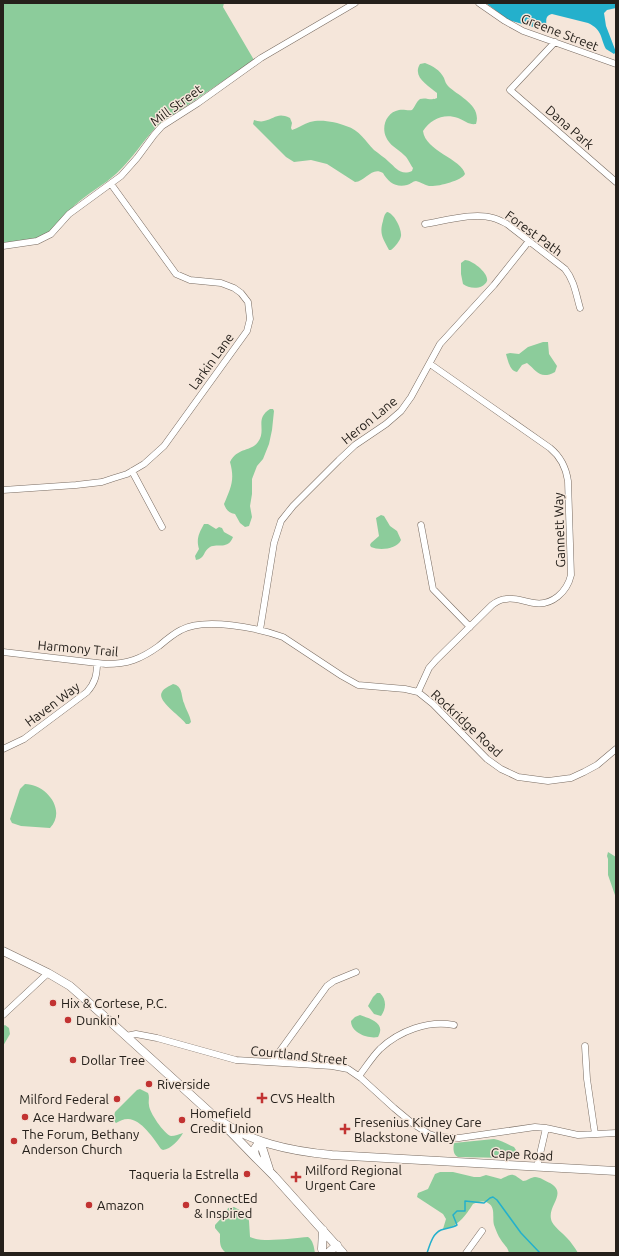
<svg xmlns="http://www.w3.org/2000/svg" width="619" height="1256" viewBox="0 0 619 1256" font-family="Ubuntu,sans-serif">
<style>
.green{fill:#8ccc9b}
.water{fill:#24b0cc}
.lines{fill:none;stroke-linecap:round;stroke-linejoin:round}
.stream{stroke:#24b0cc;stroke-width:1.5}
.minor-casing{stroke:#796c62;stroke-width:7}
.major-casing{stroke:#796c62;stroke-width:9}
.minor{stroke:#fff;stroke-width:6}
.major{stroke:#fff;stroke-width:8}
.poi-dot{fill:#c23332;stroke:#f5e6da;stroke-width:1.5}
.labels{text-anchor:middle;stroke-width:3;stroke-linejoin:round;paint-order:stroke}
.street-label{font-size:13px;fill:#25201b;stroke:#f5e6da}
.poi-label{font-size:13px;fill:#25201b;stroke:#f5e6da;text-anchor:start}
</style>
<rect width="100%" height="100%" fill="#f5e6da"/>
<path class="green" d="M3,3H224L223,7L254,60L157,126C143,141 132,159 117,173C104,185 88,193 75,205C66,213 55,230 45,235C32,242 17,242 3,243Z
M425,63C433,66 440,70 444,78C445,81 446,84 448,86C458,96 482,105 476,124C469,125 465,121 458,118C444,113 431,119 423,131C425,151 462,159 465,174C461,181 437,187 429,186C425,185 420,182 416,181C413,181 411,184 407,185C396,188 388,182 383,173C372,166 366,181 355,182L327,164L311,160L294,162L286,157L253,124L254,120C257,121 261,122 264,121C275,119 277,112 290,118L292,123L291,128L292,130C298,128 304,124 310,122C321,119 336,122 346,126C360,130 365,141 374,150C379,154 384,157 389,162C396,168 401,176 412,171L413,168C410,164 408,158 404,155C398,149 389,145 386,137C381,126 387,112 399,110C404,109 408,111 412,110C415,107 416,102 420,99C426,97 431,101 437,98V93C428,85 412,77 420,64Z
M387,212C394,213 402,229 401,236C400,241 395,247 391,250H389C383,238 379,234 383,221C384,217 384,215 387,212Z
M465,260C472,260 489,273 487,281C483,290 469,289 463,284L461,274V263Z
M543,342H548L549,354L557,366L555,372C540,380 537,371 527,363L522,365L517,372C510,371 508,361 506,354L510,353L519,354L528,347Z
M270,409H273L274,411L272,430L269,444L263,459L257,466L252,479V494L250,506L252,517L249,526L245,527L240,523L235,514C229,513 226,510 224,504C231,487 235,480 230,462C238,447 251,452 258,442C267,430 254,419 270,409Z
M381,515L384,516L390,526L397,531L401,540C397,549 380,551 371,547L370,545L371,543L379,536L376,518Z
M204,524H208L216,529L219,527L222,528L224,532L233,537C228,550 218,543 210,547C203,551 205,559 196,560L195,556L199,549C196,539 199,533 204,524Z
M173,684C183,686 181,696 184,703C186,710 190,715 191,722L189,724H186C181,716 156,701 162,692C164,688 170,686 173,684Z
M25,784C46,784 67,810 50,828L21,826L12,823L10,819L20,789Z
M608,852L616,857V898L608,875V859L607,856Z
M377,993H380C387,1000 386,1009 381,1016L374,1014L368,1006L373,997Z
M360,1015C371,1019 386,1023 378,1037C368,1039 351,1033 351,1021L355,1017Z
M5,1025L9,1028L10,1034L3,1046V1026Z
M140,1089L148,1093C150,1097 148,1101 149,1105C149,1112 164,1134 171,1136C175,1136 179,1134 183,1133C179,1140 171,1149 163,1150L161,1149C154,1139 141,1119 128,1119C123,1119 120,1121 116,1123L114,1121V1116L115,1112L137,1090Z
M494,1139C501,1140 507,1144 514,1147L516,1150L514,1156L508,1158L458,1157C453,1155 453,1148 454,1143Z
M440,1172H453L474,1177H480L486,1175L501,1179C513,1173 512,1173 523,1181C527,1181 531,1177 535,1177C540,1177 545,1181 550,1183C569,1194 545,1206 552,1222C556,1229 562,1232 567,1238C571,1242 575,1248 578,1253H509C508,1247 504,1245 501,1240C498,1236 496,1230 494,1225C492,1218 496,1207 488,1203C483,1200 478,1202 473,1204C466,1215 457,1228 443,1229L446,1219L443,1214L417,1197L418,1193L428,1189L435,1174Z
M234,1207L247,1214L249,1221L250,1237C262,1243 293,1238 308,1237C313,1240 314,1247 315,1253L225,1252C219,1247 220,1241 220,1234L215,1228V1225L226,1213L228,1208Z"/>
<path class="water" d="M486,3H616V8L607,10L604,13L606,26L616,52L614,54L606,49C600,38 603,30 588,23L552,14C544,16 547,21 546,27L541,29L508,20Z"/>
<g class="lines">
<path class="stream" d="M427,1253C430,1245 432,1234 441,1230C446,1228 452,1228 457,1225L453,1215L457,1211H465V1201L484,1203L490,1198L493,1197L497,1200L521,1233L540,1253"/>
<defs>
<path id="minor" d="M479,3L505,21L523,31L616,64
M555,42L510,90L616,182
M425,224C444,221 474,212 493,218C498,219 503,222 507,224L565,269C574,280 576,294 580,308
M3,246L37,241L51,234L69,214L121,176L137,158L154,135L162,126L198,103L261,58L355,3
M132,471L162,527
M3,490L76,485L102,482L114,478L127,474L144,464L164,446L247,331L250,319L248,302L241,293L234,288L221,283L190,280L176,274L111,184
M421,525L433,589L470,627
M260,630L274,543L281,521L293,506L339,460L355,445L386,424L401,411L411,397L440,344L494,285L529,241
M3,652L106,664C128,664 141,659 159,646C166,640 173,634 181,630C205,617 258,628 283,637L342,676L358,685L405,689L418,692L433,704L487,759L501,769L518,777L548,781L571,778L584,772L597,765L616,749
M418,692L429,668L436,660L492,605C496,602 501,599 506,599C515,597 525,602 534,603C552,606 567,592 571,575L568,481C566,467 561,457 550,448L430,364
M3,749L24,739L87,692C95,683 97,675 97,663
M3,1015L48,973
M126,1036L136,1034L157,1038L236,1060L332,1066L348,1069L361,1078L394,1108L412,1123L429,1134L439,1137L459,1138L535,1127L546,1128L578,1135L616,1133
M585,1046L587,1079L595,1134
M272,1062L327,986L334,981L356,972
M359,1076C366,1067 372,1057 380,1049C399,1031 428,1020 454,1025
M537,1167L546,1128
M466,1253L482,1231"/>
<path id="major" d="M3,951L48,973L70,986L104,1016L215,1117C250,1143 290,1151 332,1155L616,1171
M225,1126L256,1158
M260,1141L254,1150L255,1155L257,1159L274,1176L343,1253
M260,1141L269,1169
M322,1249L323,1230
M328,1253L337,1245"/>
</defs>
<use href="#minor" class="minor-casing"/>
<use href="#major" class="major-casing"/>
<use href="#minor" class="minor"/>
<use href="#major" class="major"/>
</g>
<g class="poi-dot">
<circle cx="53" cy="1003" r="4"/>
<circle cx="68" cy="1020" r="4"/>
<circle cx="73" cy="1060" r="4"/>
<circle cx="149" cy="1084" r="4"/>
<path d="M260 1092h4v4h4v4h-4v4h-4v-4h-4v-4h4z"/>
<circle cx="117" cy="1099" r="4"/>
<circle cx="25" cy="1117" r="4"/>
<circle cx="182" cy="1120" r="4"/>
<path d="M343 1123h4v4h4v4h-4v4h-4v-4h-4v-4h4z"/>
<circle cx="14" cy="1141" r="4"/>
<circle cx="247" cy="1174" r="4"/>
<path d="M294 1171h4v4h4v4h-4v4h-4v-4h-4v-4h4z"/>
<circle cx="89" cy="1205" r="4"/>
<circle cx="186" cy="1205" r="4"/>
</g>
<g class="labels">
<g class="street-label">
<text transform="translate(560 32) rotate(21)" y="5">Greene Street</text>
<text transform="translate(176 105) rotate(-36)" y="5">Mill Street</text>
<text transform="translate(570 127) rotate(41)" y="5">Dana Park</text>
<text transform="translate(534 233) rotate(36)" y="5">Forest Path</text>
<text transform="translate(211 361) rotate(-54)" y="5">Larkin Lane</text>
<text transform="translate(369 420) rotate(-39)" y="5">Heron Lane</text>
<text transform="translate(559 530) rotate(-92)" y="5">Gannett Way</text>
<text transform="translate(78 648) rotate(5)" y="5">Harmony Trail</text>
<text transform="translate(52 704) rotate(-37)" y="5">Haven Way</text>
<text transform="translate(467 723) rotate(43)" y="5">Rockridge Road</text>
<text transform="translate(299 1055) rotate(6)" y="5">Courtland Street</text>
<text transform="translate(522 1154) rotate(3)" y="5">Cape Road</text>
</g>
<g class="poi-label">
<text x="61" y="1008">Hix &amp; Cortese, P.C.</text>
<text x="76" y="1025">Dunkin'</text>
<text x="81" y="1065">Dollar Tree</text>
<text x="157" y="1089">Riverside</text>
<text x="270" y="1103">CVS Health</text>
<text x="109" y="1104" text-anchor="end">Milford Federal</text>
<text x="190" y="1118">Homefield<tspan x="190" dy="15">Credit Union</tspan></text>
<text x="33" y="1122">Ace Hardware</text>
<text x="354" y="1127">Fresenius Kidney Care<tspan x="354" dy="15">Blackstone Valley</tspan></text>
<text x="22" y="1139">The Forum, Bethany<tspan x="22" dy="15">Anderson Church</tspan></text>
<text x="305" y="1175">Milford Regional<tspan x="305" dy="15">Urgent Care</tspan></text>
<text x="239" y="1179" text-anchor="end">Taqueria la Estrella</text>
<text x="194" y="1203">ConnectEd<tspan x="194" dy="15">&amp; Inspired</tspan></text>
<text x="97" y="1210">Amazon</text>
</g>
</g>
<rect width="619" height="1256" fill="none" stroke="#25201b" stroke-width="8"/>
</svg>
